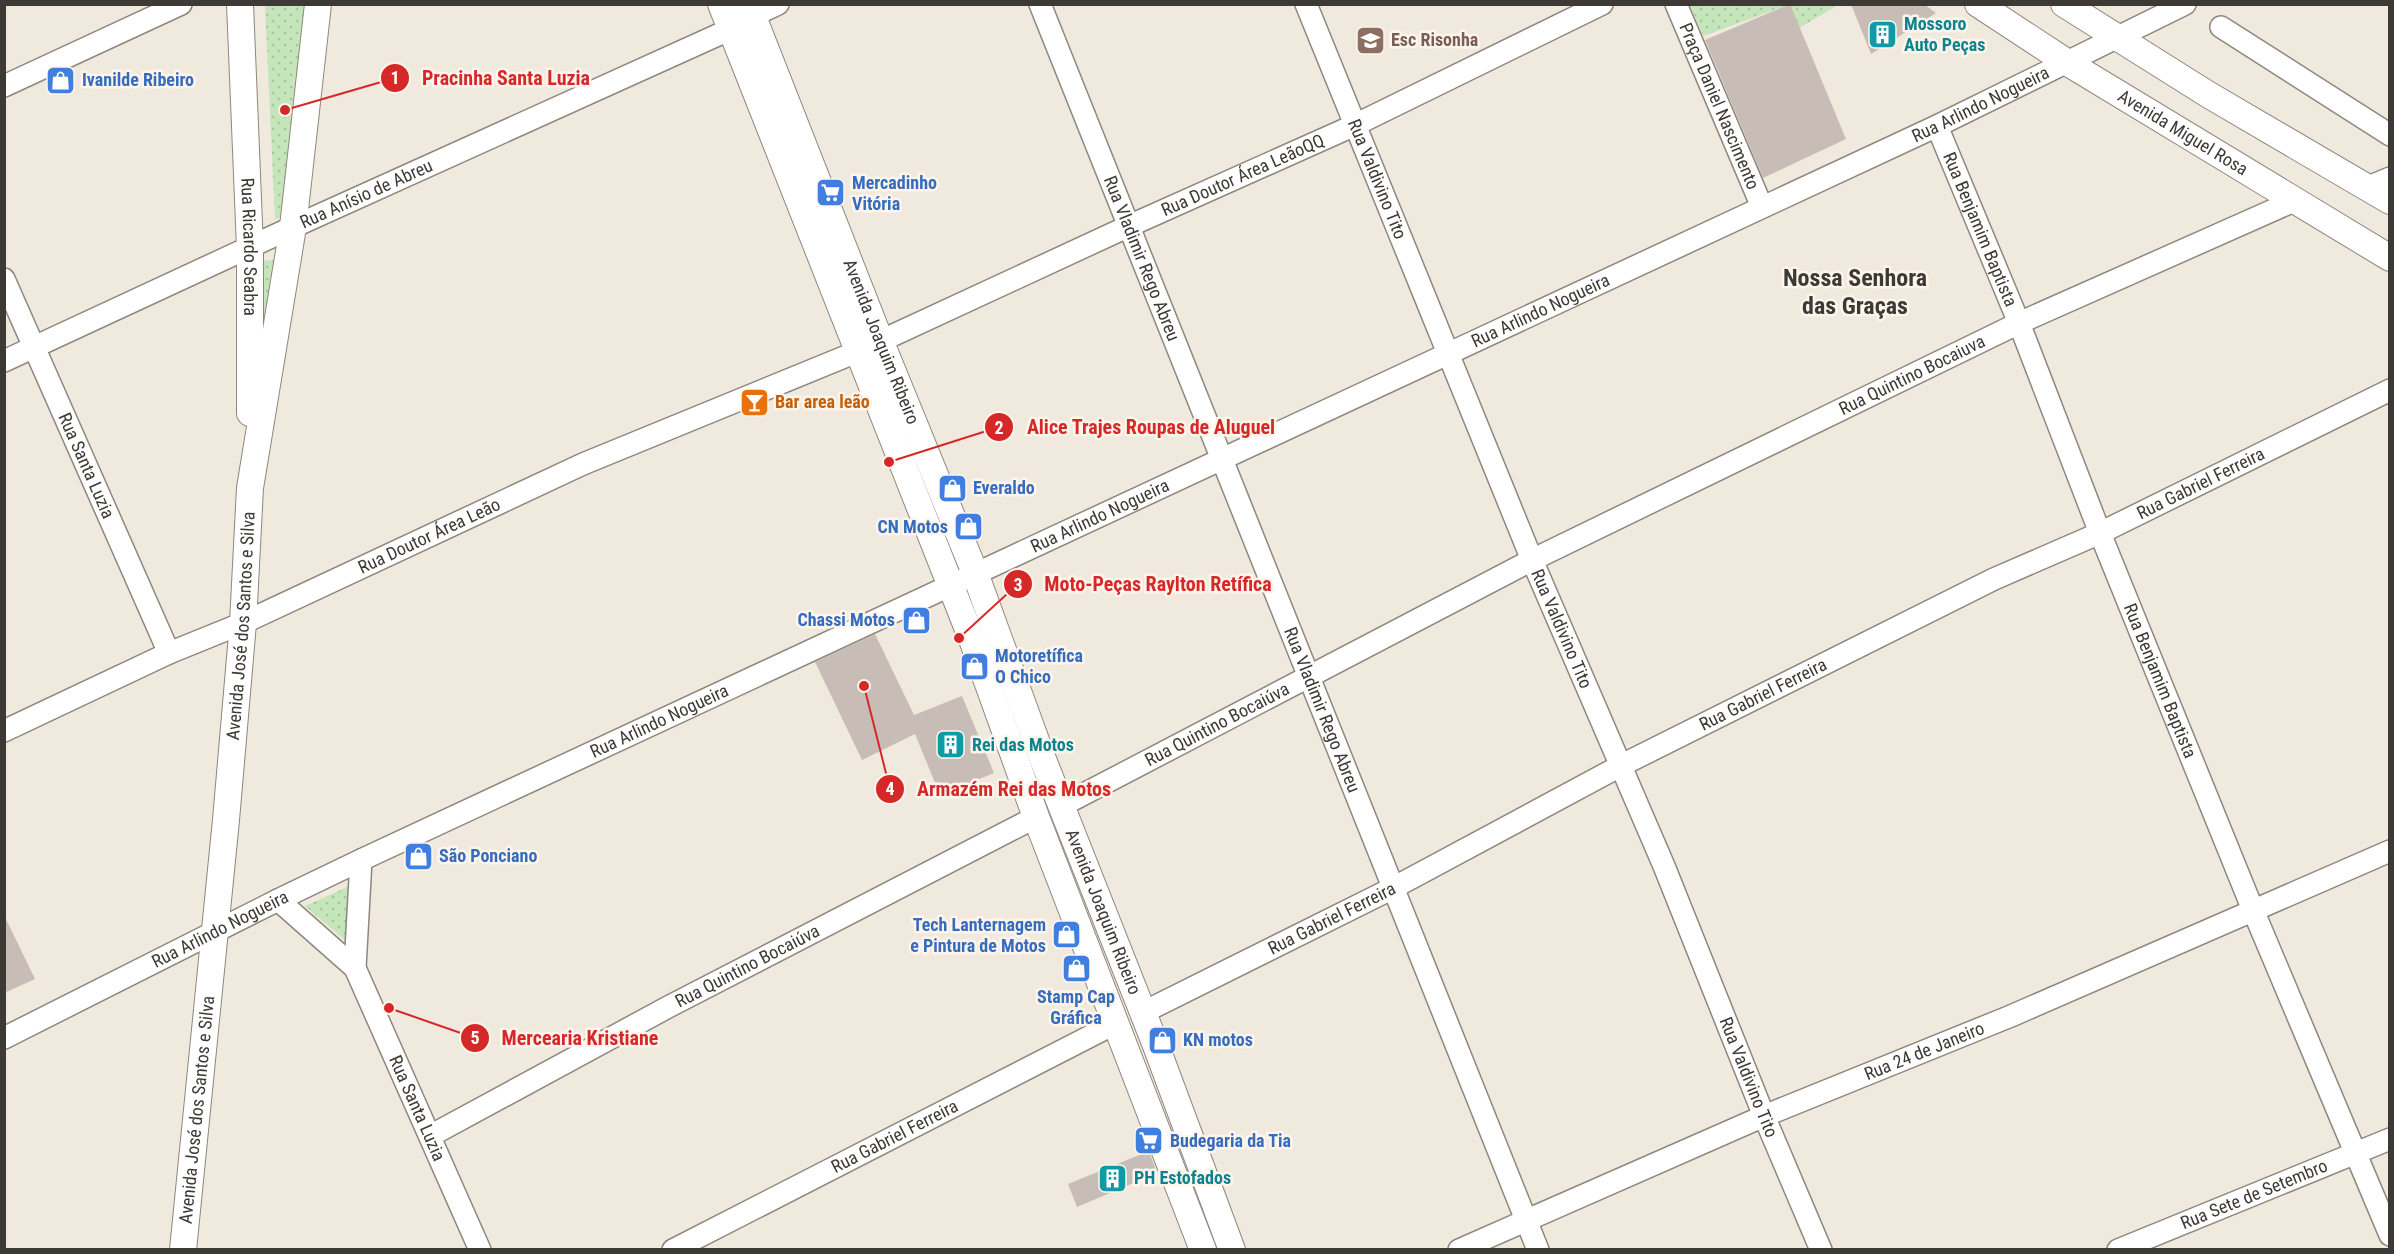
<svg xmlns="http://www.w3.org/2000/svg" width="2394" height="1254" viewBox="0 0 2394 1254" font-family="'Roboto Condensed',sans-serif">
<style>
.park{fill:url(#park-dots)}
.building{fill:#c8bdb6}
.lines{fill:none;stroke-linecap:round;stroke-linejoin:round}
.minor-casing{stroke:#8f877e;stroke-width:24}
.major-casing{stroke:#8f877e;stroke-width:28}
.minor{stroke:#fff;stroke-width:21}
.major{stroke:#fff;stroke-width:26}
.labels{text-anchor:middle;stroke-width:5;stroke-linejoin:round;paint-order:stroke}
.culture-label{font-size:18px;font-weight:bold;fill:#0d838f;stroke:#fef6ec;text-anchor:start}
.education-label{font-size:18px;font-weight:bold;fill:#785e54;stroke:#fef6ec;text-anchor:start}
.shop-label{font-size:18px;font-weight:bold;fill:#366cbe;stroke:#fef6ec;text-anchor:start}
.street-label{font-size:18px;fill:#3d3a36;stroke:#fef6ec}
.food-label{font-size:18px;font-weight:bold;fill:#c56008;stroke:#fef6ec;text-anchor:start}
.district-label{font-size:24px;font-weight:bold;fill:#3d3a36;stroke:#fef6ec}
.leader{fill:none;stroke:#d62828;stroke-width:2}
.callout-dot{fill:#d62828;stroke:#fef6ec;stroke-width:2}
.mark-label{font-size:18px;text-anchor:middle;font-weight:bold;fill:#fff}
.callout-label{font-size:20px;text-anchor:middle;font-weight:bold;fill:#d62828;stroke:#fef6ec;stroke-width:5;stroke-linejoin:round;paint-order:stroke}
</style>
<defs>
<pattern id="park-dots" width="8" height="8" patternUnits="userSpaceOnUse" patternTransform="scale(1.5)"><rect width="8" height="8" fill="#c4e6ba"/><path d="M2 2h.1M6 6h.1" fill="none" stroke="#a9c6a0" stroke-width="1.8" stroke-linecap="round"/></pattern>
</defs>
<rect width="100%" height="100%" fill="#f0e9de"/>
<path class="park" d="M265,5H314L286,216L275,219Z
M1690,5H1788L1703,36Z
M1790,5H1838L1799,28Z
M275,260L255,446L258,261Z
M354,884L370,901L365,957L305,906Z"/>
<path class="building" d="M1790,4L1846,139L1763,178L1705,40Z
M1851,4H1924L1936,13L1871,54Z
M875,634L914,715L962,696L994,773L940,795L915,734L862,760L815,662Z
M4,915L35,979L4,993Z
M1149,1151L1157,1173L1077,1207L1068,1184Z"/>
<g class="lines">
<defs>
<g id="minor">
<path id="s1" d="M1040,4L1538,1250"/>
<path id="s2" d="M1306,4L1532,560L1664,866L1764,1116L1821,1250"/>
<path id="s3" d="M1676,4L1762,207"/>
<path d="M753,16L778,4"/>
<path d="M2221,27L2390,135"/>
<path d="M4,86L181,4"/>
<path id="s4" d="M1937,126L2019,323L2100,533L2253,910L2390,1235"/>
<path d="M2366,188L2390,178"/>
<path id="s5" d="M4,279L169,653"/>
<path id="s6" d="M4,361L293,227L731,29"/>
<path id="s7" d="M4,731L169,653L243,623L583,464L859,351L1129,226L1355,125L1602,4"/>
<path id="s8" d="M1061,806L1532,560L2019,323L2296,200"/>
<path id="s9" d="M278,900L355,968L480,1250"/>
<path d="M355,968L361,860"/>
<path id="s10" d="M1142,1013L1393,888L1622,765L1994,579L2100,533L2390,390"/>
<path id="s11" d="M4,1038L278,900L361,860L1937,126L2185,4"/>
<path id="s12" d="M430,1136L670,1006L1036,817"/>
<path id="s13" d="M673,1250L1116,1023"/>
<path id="s14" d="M1459,1250L1764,1116L2011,1016L2390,851"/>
<path id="s15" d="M2118,1250L2390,1139"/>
</g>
<g id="major">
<path id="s16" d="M240,4L250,248V413"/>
<path d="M721,4L973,642L1036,817L1203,1250"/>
<path id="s17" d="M748,4L880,340L975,573L1042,757L1155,1043L1232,1250"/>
<path id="s18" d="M1978,4L2068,63L2390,258"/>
<path d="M2064,4L2209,95L2390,201"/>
<path id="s19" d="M183,1250L226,820L243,623L250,488L293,227L318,4"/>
</g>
</defs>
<use href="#minor" class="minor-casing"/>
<use href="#major" class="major-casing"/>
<use href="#minor" class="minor"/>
<use href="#major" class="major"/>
</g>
<defs>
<symbol id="building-square" viewBox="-11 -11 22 22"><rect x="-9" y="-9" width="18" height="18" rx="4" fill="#0f9aa8" stroke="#fef6ec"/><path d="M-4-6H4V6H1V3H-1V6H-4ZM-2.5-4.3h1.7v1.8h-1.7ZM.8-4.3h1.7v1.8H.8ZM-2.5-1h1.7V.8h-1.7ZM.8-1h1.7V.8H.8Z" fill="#fff"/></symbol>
<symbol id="school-square" viewBox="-11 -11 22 22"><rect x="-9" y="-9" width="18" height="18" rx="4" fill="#8d6e63" stroke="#fef6ec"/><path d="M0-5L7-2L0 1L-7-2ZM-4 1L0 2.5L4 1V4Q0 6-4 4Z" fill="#fff"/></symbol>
<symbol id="shop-square" viewBox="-11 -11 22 22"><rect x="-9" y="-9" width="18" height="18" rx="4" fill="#3f7fe0" stroke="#fef6ec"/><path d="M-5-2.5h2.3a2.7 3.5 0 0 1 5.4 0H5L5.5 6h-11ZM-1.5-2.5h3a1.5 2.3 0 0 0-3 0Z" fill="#fff"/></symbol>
<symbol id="supermarket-square" viewBox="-11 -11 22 22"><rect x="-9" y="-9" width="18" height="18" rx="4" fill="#3f7fe0" stroke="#fef6ec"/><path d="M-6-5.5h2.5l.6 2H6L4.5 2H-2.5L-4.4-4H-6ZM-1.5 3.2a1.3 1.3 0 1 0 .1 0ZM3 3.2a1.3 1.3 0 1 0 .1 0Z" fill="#fff"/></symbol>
<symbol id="bar-square" viewBox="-11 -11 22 22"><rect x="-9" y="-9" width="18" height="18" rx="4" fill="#e8710a" stroke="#fef6ec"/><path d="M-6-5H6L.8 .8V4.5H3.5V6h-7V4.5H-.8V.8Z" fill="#fff"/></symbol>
</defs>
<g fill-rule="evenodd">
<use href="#building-square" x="1866" y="18" width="33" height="33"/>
<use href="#school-square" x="1354" y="24" width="33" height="33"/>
<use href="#shop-square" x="44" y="64" width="33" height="33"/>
<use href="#supermarket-square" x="814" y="176" width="33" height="33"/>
<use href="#bar-square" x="738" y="386" width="33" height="33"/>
<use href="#shop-square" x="936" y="472" width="33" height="33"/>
<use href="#shop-square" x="952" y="510" width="33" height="33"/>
<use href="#shop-square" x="900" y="604" width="33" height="33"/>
<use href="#shop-square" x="958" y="650" width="33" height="33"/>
<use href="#building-square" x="934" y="728" width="33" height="33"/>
<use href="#shop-square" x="402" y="840" width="33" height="33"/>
<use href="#shop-square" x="1050" y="918" width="33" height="33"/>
<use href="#shop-square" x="1060" y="952" width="33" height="33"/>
<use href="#shop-square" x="1146" y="1024" width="33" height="33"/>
<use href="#supermarket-square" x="1132" y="1124" width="33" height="33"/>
<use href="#building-square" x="1096" y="1162" width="33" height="33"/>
</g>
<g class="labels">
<g class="culture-label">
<text x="1904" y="30">Mossoro<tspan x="1904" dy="21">Auto Peças</tspan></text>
<text x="972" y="751">Rei das Motos</text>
<text x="1134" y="1184">PH Estofados</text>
</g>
<g class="education-label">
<text x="1391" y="46">Esc Risonha</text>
</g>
<g class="shop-label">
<text x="82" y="86">Ivanilde Ribeiro</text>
<text x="852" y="189">Mercadinho<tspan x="852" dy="21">Vitória</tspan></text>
<text x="973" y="494">Everaldo</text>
<text x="948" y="533" text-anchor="end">CN Motos</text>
<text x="895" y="626" text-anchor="end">Chassi Motos</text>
<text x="995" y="662">Motoretífica<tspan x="995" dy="21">O Chico</tspan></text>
<text x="439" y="862">São Ponciano</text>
<text x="1046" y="931" text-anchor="end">Tech Lanternagem<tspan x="1046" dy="21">e Pintura de Motos</tspan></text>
<text x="1076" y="1003" text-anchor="middle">Stamp Cap<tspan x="1076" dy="21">Gráfica</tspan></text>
<text x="1183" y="1046">KN motos</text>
<text x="1170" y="1147">Budegaria da Tia</text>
</g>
<g class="street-label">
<text dy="6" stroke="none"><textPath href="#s11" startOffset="2186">Rua Arlindo Nogueira</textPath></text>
<text dy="6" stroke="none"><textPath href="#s3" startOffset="111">Praça Daniel Nascimento</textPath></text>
<text dy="6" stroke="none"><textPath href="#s18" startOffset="242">Avenida Miguel Rosa</textPath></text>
<text dy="6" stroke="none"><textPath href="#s7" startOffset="1358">Rua Doutor Área LeãoQQ</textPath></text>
<text dy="6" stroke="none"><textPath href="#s2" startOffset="189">Rua Valdivino Tito</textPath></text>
<text dy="6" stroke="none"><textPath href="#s6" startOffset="399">Rua Anísio de Abreu</textPath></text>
<text dy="6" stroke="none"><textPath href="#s4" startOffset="112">Rua Benjamim Baptista</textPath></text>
<text dy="6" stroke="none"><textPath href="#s16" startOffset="243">Rua Ricardo Seabra</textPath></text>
<text dy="6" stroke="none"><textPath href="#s1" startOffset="274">Rua Vladimir Rego Abreu</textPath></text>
<text dy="6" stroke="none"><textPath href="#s11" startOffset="1700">Rua Arlindo Nogueira</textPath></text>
<text dy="6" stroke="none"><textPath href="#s17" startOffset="363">Avenida Joaquim Ribeiro</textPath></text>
<text dy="6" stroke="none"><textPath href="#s8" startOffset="954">Rua Quintino Bocaiuva</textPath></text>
<text dy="6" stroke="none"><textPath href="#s5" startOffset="204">Rua Santa Luzia</textPath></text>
<text dy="6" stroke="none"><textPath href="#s10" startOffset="1184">Rua Gabriel Ferreira</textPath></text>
<text dy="6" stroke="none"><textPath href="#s11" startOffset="1214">Rua Arlindo Nogueira</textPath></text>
<text dy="6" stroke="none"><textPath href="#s7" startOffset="468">Rua Doutor Área Leão</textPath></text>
<text dy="6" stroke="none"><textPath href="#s19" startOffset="627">Avenida José dos Santos e Silva</textPath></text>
<text dy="6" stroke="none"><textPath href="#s2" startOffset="675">Rua Valdivino Tito</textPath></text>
<text dy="6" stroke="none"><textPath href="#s4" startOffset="598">Rua Benjamim Baptista</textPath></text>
<text dy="6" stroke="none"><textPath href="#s10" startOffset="698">Rua Gabriel Ferreira</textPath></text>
<text dy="6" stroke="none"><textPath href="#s1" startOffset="760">Rua Vladimir Rego Abreu</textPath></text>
<text dy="6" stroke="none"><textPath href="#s11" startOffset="728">Rua Arlindo Nogueira</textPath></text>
<text dy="6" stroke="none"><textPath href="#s8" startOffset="176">Rua Quintino Bocaiúva</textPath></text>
<text dy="6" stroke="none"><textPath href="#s17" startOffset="975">Avenida Joaquim Ribeiro</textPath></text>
<text dy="6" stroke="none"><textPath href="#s10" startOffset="212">Rua Gabriel Ferreira</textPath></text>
<text dy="6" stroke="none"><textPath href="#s11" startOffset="242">Rua Arlindo Nogueira</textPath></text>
<text dy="6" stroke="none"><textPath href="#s12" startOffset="360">Rua Quintino Bocaiúva</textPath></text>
<text dy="6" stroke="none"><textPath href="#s14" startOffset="506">Rua 24 de Janeiro</textPath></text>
<text dy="6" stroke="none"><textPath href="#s2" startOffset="1161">Rua Valdivino Tito</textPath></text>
<text dy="6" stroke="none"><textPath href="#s9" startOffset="256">Rua Santa Luzia</textPath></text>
<text dy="6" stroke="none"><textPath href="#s19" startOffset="141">Avenida José dos Santos e Silva</textPath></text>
<text dy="6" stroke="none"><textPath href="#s13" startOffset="249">Rua Gabriel Ferreira</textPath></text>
<text dy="6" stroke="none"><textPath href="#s15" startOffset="147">Rua Sete de Setembro</textPath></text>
</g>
<g class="food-label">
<text x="775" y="408">Bar area leão</text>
</g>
<g class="district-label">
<text x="1855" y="286">Nossa Senhora<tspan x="1855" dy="28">das Graças</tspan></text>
</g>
</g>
<path class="leader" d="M285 110L395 78M889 462L999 427M959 638L1018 584M864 686L890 789M389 1008L475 1038"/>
<g class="callout-dot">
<circle cx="285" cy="110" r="6"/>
<circle cx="889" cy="462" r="6"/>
<circle cx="959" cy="638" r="6"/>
<circle cx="864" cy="686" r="6"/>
<circle cx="389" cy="1008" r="6"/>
<circle cx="395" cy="78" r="15"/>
<circle cx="999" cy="427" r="15"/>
<circle cx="1018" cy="584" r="15"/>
<circle cx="890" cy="789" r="15"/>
<circle cx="475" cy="1038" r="15"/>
</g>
<g class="mark-label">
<text x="395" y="84">1</text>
<text x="999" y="434">2</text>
<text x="1018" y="591">3</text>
<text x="890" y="795">4</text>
<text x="475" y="1044">5</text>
</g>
<g class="callout-label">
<text x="506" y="85">Pracinha Santa Luzia</text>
<text x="1151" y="434">Alice Trajes Roupas de Aluguel</text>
<text x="1158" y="591">Moto-Peças Raylton Retífica</text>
<text x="1014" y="796">Armazém Rei das Motos</text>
<text x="580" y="1045">Mercearia Kristiane</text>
</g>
<rect width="2394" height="1254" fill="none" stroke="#3d3a36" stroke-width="12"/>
</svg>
